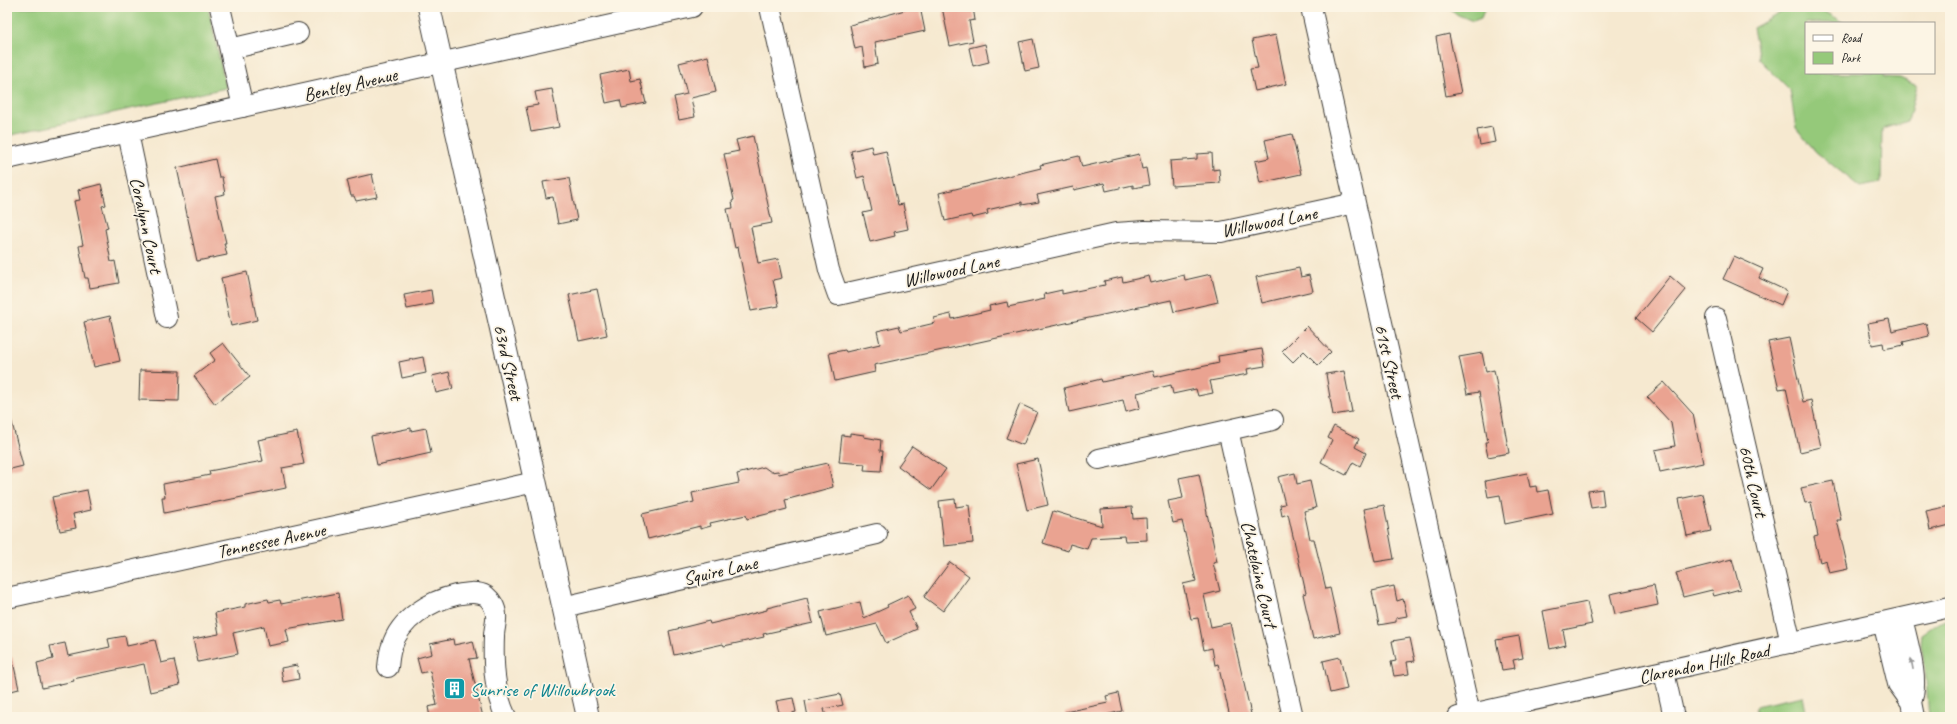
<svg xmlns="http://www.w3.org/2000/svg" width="1957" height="724" viewBox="0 0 1957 724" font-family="Caveat,sans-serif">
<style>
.green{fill:#95c97a;stroke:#58724b}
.building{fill:#eaa391}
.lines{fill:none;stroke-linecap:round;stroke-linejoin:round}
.minor-casing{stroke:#3d3b37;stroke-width:22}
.major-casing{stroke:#3d3b37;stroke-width:24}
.minor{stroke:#fff;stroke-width:20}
.major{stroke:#fff;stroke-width:22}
.oneway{fill:#999}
.labels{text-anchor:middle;stroke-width:3.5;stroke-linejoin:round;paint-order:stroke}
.street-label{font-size:19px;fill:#1c1c1c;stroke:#fcf5e5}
.culture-label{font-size:19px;fill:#0d838f;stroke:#fcf5e5;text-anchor:start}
</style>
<rect width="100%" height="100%" fill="#fcf5e5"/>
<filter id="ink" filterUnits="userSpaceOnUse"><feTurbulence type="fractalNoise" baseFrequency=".025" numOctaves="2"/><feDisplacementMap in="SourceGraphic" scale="8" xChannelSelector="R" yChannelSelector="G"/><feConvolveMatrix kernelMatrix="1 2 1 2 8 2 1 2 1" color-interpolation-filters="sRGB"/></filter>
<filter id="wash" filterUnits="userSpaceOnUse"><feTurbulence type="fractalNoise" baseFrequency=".012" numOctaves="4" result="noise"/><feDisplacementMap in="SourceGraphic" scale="16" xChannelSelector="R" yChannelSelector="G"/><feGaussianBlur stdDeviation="0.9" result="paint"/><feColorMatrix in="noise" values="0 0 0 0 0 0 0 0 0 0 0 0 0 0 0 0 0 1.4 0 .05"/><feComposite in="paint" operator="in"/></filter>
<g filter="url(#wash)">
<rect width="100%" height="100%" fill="#f6e9d0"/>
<path class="green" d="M7,7H208L226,88L7,136Z
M1447,7H1485V8L1481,18L1473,21L1458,15Z
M1791,7L1818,8L1844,23H1806V73H1884V77L1900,78L1917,86L1908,121L1882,129L1881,183L1860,187L1816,152L1796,128L1790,90L1759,59L1753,28Z
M1950,618V717H1929L1925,668L1921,645L1922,634L1938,623Z
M1803,696L1807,717H1757L1755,706Z"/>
<g id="blocks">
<path class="building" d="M904,7H920L925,31L875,42L878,64L865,67L862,47L855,49L850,25L905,10Z
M942,7H973L975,20L969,21L973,41L950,46Z
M1449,34L1461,93L1446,96L1436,37Z
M1276,35L1286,84L1255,91L1250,69L1258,68L1252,40Z
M1033,39L1039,68L1025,71L1019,42Z
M985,44L989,62L973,66L969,48Z
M708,56L716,92L691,98L695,117L679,120L674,97L687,94L679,63Z
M629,69L631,81L640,79L646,103L622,108L620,100L606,103L600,75Z
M552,89L559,127L531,132L526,107L538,105L535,92Z
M1492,127L1495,142L1480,145L1477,130Z
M1292,134L1301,174L1260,183L1255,161L1269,158L1265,140Z
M753,136L772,223L751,227L758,263L778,259L782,278L773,280L779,306L751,311L738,247L735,248L727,209L733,208L732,201L734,200L724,154L739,151L736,140Z
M871,146L873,154L886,151L898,205L903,204L908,229L894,232L895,236L870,242L863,213L872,211L864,176L857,178L851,151Z
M1212,153L1213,170L1219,169L1220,183L1172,186L1170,161L1197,159V154Z
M1139,154L1142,169L1146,168L1149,185L1133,188V185L1106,191L1104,183L1074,190L1073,187L1037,195L1039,202L1022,205V202L987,210L988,214L972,218L971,215L945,221L939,193L1041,168L1040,165L1079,156L1082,167Z
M215,159L219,177H222L225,194L215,196L226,243H224L227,255L197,261L177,168Z
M372,174L377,197L356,201L354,196H351L347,180Z
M569,178L577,220L558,224L553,197L546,198L543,182Z
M101,184L106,205L102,206L108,228L105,229L111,262L115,261L119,283L90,288L88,278H85L79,246L83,245L74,201L80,200L78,190Z
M1734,256L1763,269L1759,278L1787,291L1781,305L1723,279Z
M1299,268L1301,277L1309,275L1313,291L1262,303L1256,277Z
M247,272L257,320L231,326L221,278Z
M1211,274L1218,302L1174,312L1171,300L874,365L875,372L835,381L829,353L845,350L846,352L880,344L877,331L899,326L901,331L935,323L934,318L951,314L952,319L990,310L989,306L1007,302L1008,307L1045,299L1044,294L1062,290V294L1105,285L1104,281L1122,277L1123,282L1149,276L1151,283L1184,275L1185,280Z
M1670,276L1686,290L1652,332L1636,318Z
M597,289L607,335L579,341L569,295Z
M431,290L433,304L407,309L404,295Z
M110,316L120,361L94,367L84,322Z
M1889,319L1892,331L1926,323L1929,336L1903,342L1904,345L1884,349L1883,343L1872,345L1868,323Z
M1307,326L1331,352L1318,365L1304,351L1293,362L1282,351Z
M1789,338L1803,402L1811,400L1821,447L1800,452L1786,388L1779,389L1768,342Z
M223,343L250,377L215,404L194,376L215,360L210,353Z
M1262,349L1265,366L1247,369L1248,374L1210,381L1213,393L1198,396L1196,389L1173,394L1171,385L1137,393L1140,408L1126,412L1123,400L1069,412L1064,388L1101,379L1102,382L1153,371L1155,377L1219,363L1218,356Z
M1482,353L1486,372L1494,370L1509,453L1488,457L1485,442H1488L1479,392L1467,394L1459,357Z
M423,357L426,373L402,378L399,362Z
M140,370L180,371L179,401L139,400Z
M1344,371L1352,412L1333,415L1326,374Z
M449,372L453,389L436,393L432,376Z
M1664,382L1693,414L1703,463L1660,472L1655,450L1675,446L1671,423L1647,397Z
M1020,404L1037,412L1023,445L1006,438Z
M11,419L23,466L7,470V420Z
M1334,426L1359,439L1355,447L1366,453L1360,466L1353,462L1346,475L1321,462L1332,440L1328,438Z
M411,428V431L426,428L431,453L377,465L371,436Z
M297,432L304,464L282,468L286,488L164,513L162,497H165L163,484L210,475L209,471L263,461L258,440Z
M850,433L864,435V437L881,440L880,451H883L881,471L864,470L865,464L839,462L842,435L850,436Z
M912,446L946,469L931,490L898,466Z
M1038,459L1048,505L1027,510L1016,464Z
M828,463L833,487L785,500L787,509L747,519L746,515L710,523L711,526L700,529V526L648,539L642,514L694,502L692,493L739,483L737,474L764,467L771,472L778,471L779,474Z
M1295,473L1297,484L1310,481L1316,508L1304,511L1310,539H1314L1326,589L1330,588L1340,633L1313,639L1303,594L1306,593L1288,514L1282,516L1280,505L1285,504L1278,477Z
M1527,473L1530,487L1536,486L1537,492L1548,490L1553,514L1505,524L1500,495L1488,497L1485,481Z
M1199,474L1217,562L1213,563L1220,591L1204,595L1211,627L1230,623L1251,714L1237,717H1230L1218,664L1215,665L1212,648L1204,650L1198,618L1191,619L1183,584L1196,581L1182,521L1173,523L1168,501L1183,498L1179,478Z
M1833,481L1841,520H1837L1848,569L1829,573L1826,560L1820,562L1814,537L1818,536L1811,502L1805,503L1801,488Z
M1602,489L1604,506L1591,508L1588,491Z
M87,490L91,510L73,514L76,528L60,531L52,497Z
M1703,494L1711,531L1687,536L1679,499Z
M955,499L956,507L969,505L973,543L944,546L939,501Z
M1384,505L1394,559L1375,562L1364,509Z
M1950,506V525L1930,530L1926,511Z
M1132,507L1133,519L1146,518L1147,540L1125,541L1124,536L1091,538L1087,549L1070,544L1068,551L1043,543L1053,511L1102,526L1101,509Z
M1732,559L1740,589L1714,596L1712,590L1683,597L1676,573Z
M950,562L969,576L943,611L924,597Z
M1654,585L1658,605L1615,614L1610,594Z
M1394,586L1397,601L1403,599L1407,616L1396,618V622L1379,625L1372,591Z
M338,593L342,619L286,629L289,642L268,646L264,626L233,633L238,654L198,662L193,639L219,634L215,613L245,607V604L268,599L269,602L280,600L281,604Z
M908,595L915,609L909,612L917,629L886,643L877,624L826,636L820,612L860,602L864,618L888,607L887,605Z
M807,598L813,623L763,634L764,637L724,646L723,644L674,655L669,631L709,621L710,624L743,616L767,610V608Z
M1587,602L1592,624L1563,630L1566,645L1550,649L1543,611Z
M125,636L127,646L155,640L161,663L174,660L180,685L150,692L144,664L73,679L74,681L42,688L37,663L53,659L50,646L65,643L68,656L110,647L108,639Z
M1519,636L1523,658L1513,660L1515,668L1502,670L1496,640Z
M1410,638L1415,661L1407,662L1409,674L1394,676L1391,662L1396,661L1392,641Z
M453,639L454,645L473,641L477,658L469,659L483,717H430L428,707L437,705L430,671L421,673L417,658L432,654L430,644Z
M12,657L19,689L7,692V658Z
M1340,657L1347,689L1330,693L1323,661Z
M297,665L299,679L283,682L281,668Z
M1118,693L1122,711L1097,717H1065V712L1108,703L1106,696Z
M840,694L843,705L824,709L826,717H808L805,701Z
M793,698L796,712L780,716L776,701Z"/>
</g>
</g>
<g filter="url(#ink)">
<use href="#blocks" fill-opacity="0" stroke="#3d3b37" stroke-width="1"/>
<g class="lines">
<defs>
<path id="minor" d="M220,7L243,107
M770,7L829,270L838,295L1116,233L1145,231L1221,232L1355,203
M1311,7L1470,714
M230,49L298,33
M128,133L167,318
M7,159L692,7
M1716,318L1791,643
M1228,430L1293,717
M1099,459L1273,420
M7,598L535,482
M563,607L877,534
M1902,618C1907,641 1920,680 1911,702
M1883,622L1898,684L1911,702L1914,717
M388,667C389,660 389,653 392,646C400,619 430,601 456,595C466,593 477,591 486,596C491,600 496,608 496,615C497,621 494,629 494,636C493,663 494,692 506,717
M1664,672L1674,717
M1458,717L1950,607"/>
<path id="major" d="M429,7L588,717"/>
</defs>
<use href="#minor" class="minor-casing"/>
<use href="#major" class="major-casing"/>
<use href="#minor" class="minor"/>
<use href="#major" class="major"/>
</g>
<defs><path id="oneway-solid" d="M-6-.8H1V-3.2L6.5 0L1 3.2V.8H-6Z"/></defs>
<use class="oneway" href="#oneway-solid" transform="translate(1912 664) rotate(-101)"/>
</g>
<defs>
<symbol id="building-square" viewBox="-11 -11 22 22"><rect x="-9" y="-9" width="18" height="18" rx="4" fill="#0f9aa8" stroke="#fcf5e5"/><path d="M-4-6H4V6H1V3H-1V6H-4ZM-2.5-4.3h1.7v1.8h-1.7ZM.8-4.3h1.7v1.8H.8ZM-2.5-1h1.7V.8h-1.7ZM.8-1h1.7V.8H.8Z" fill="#fff"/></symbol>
</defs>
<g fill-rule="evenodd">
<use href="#building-square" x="442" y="676" width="25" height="25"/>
</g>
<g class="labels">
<g class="street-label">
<text transform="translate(350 84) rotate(-13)" y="7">Bentley Avenue</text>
<text transform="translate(1269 221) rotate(-11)" y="7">Willowood Lane</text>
<text transform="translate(147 225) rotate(78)" y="7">Coralynn Court</text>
<text transform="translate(951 270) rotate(-12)" y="7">Willowood Lane</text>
<text transform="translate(1390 361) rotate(77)" y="7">61st Street</text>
<text transform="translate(509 362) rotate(77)" y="7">63rd Street</text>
<text transform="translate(1754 481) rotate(77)" y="7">60th Court</text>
<text transform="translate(271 540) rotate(-12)" y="7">Tennessee Avenue</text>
<text transform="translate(720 570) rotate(-13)" y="7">Squire Lane</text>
<text transform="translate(1260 574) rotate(77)" y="7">Chatelaine Court</text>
<text transform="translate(1704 663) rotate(-12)" y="7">Clarendon Hills Road</text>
</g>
<g class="culture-label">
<text x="470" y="696">Sunrise of Willowbrook</text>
</g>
</g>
<rect width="1957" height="724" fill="none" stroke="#fcf5e5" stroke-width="24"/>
<rect x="1805" y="22" width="130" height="52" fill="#fcf5e5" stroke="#a29e95"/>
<rect x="1813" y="35" width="20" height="6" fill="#ffffff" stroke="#a29e95"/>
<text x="1841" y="42" font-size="12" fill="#1c1c1c">Road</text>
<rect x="1813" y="52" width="20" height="12" fill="#95c97a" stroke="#a29e95"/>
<text x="1841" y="62" font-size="12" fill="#1c1c1c">Park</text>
</svg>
